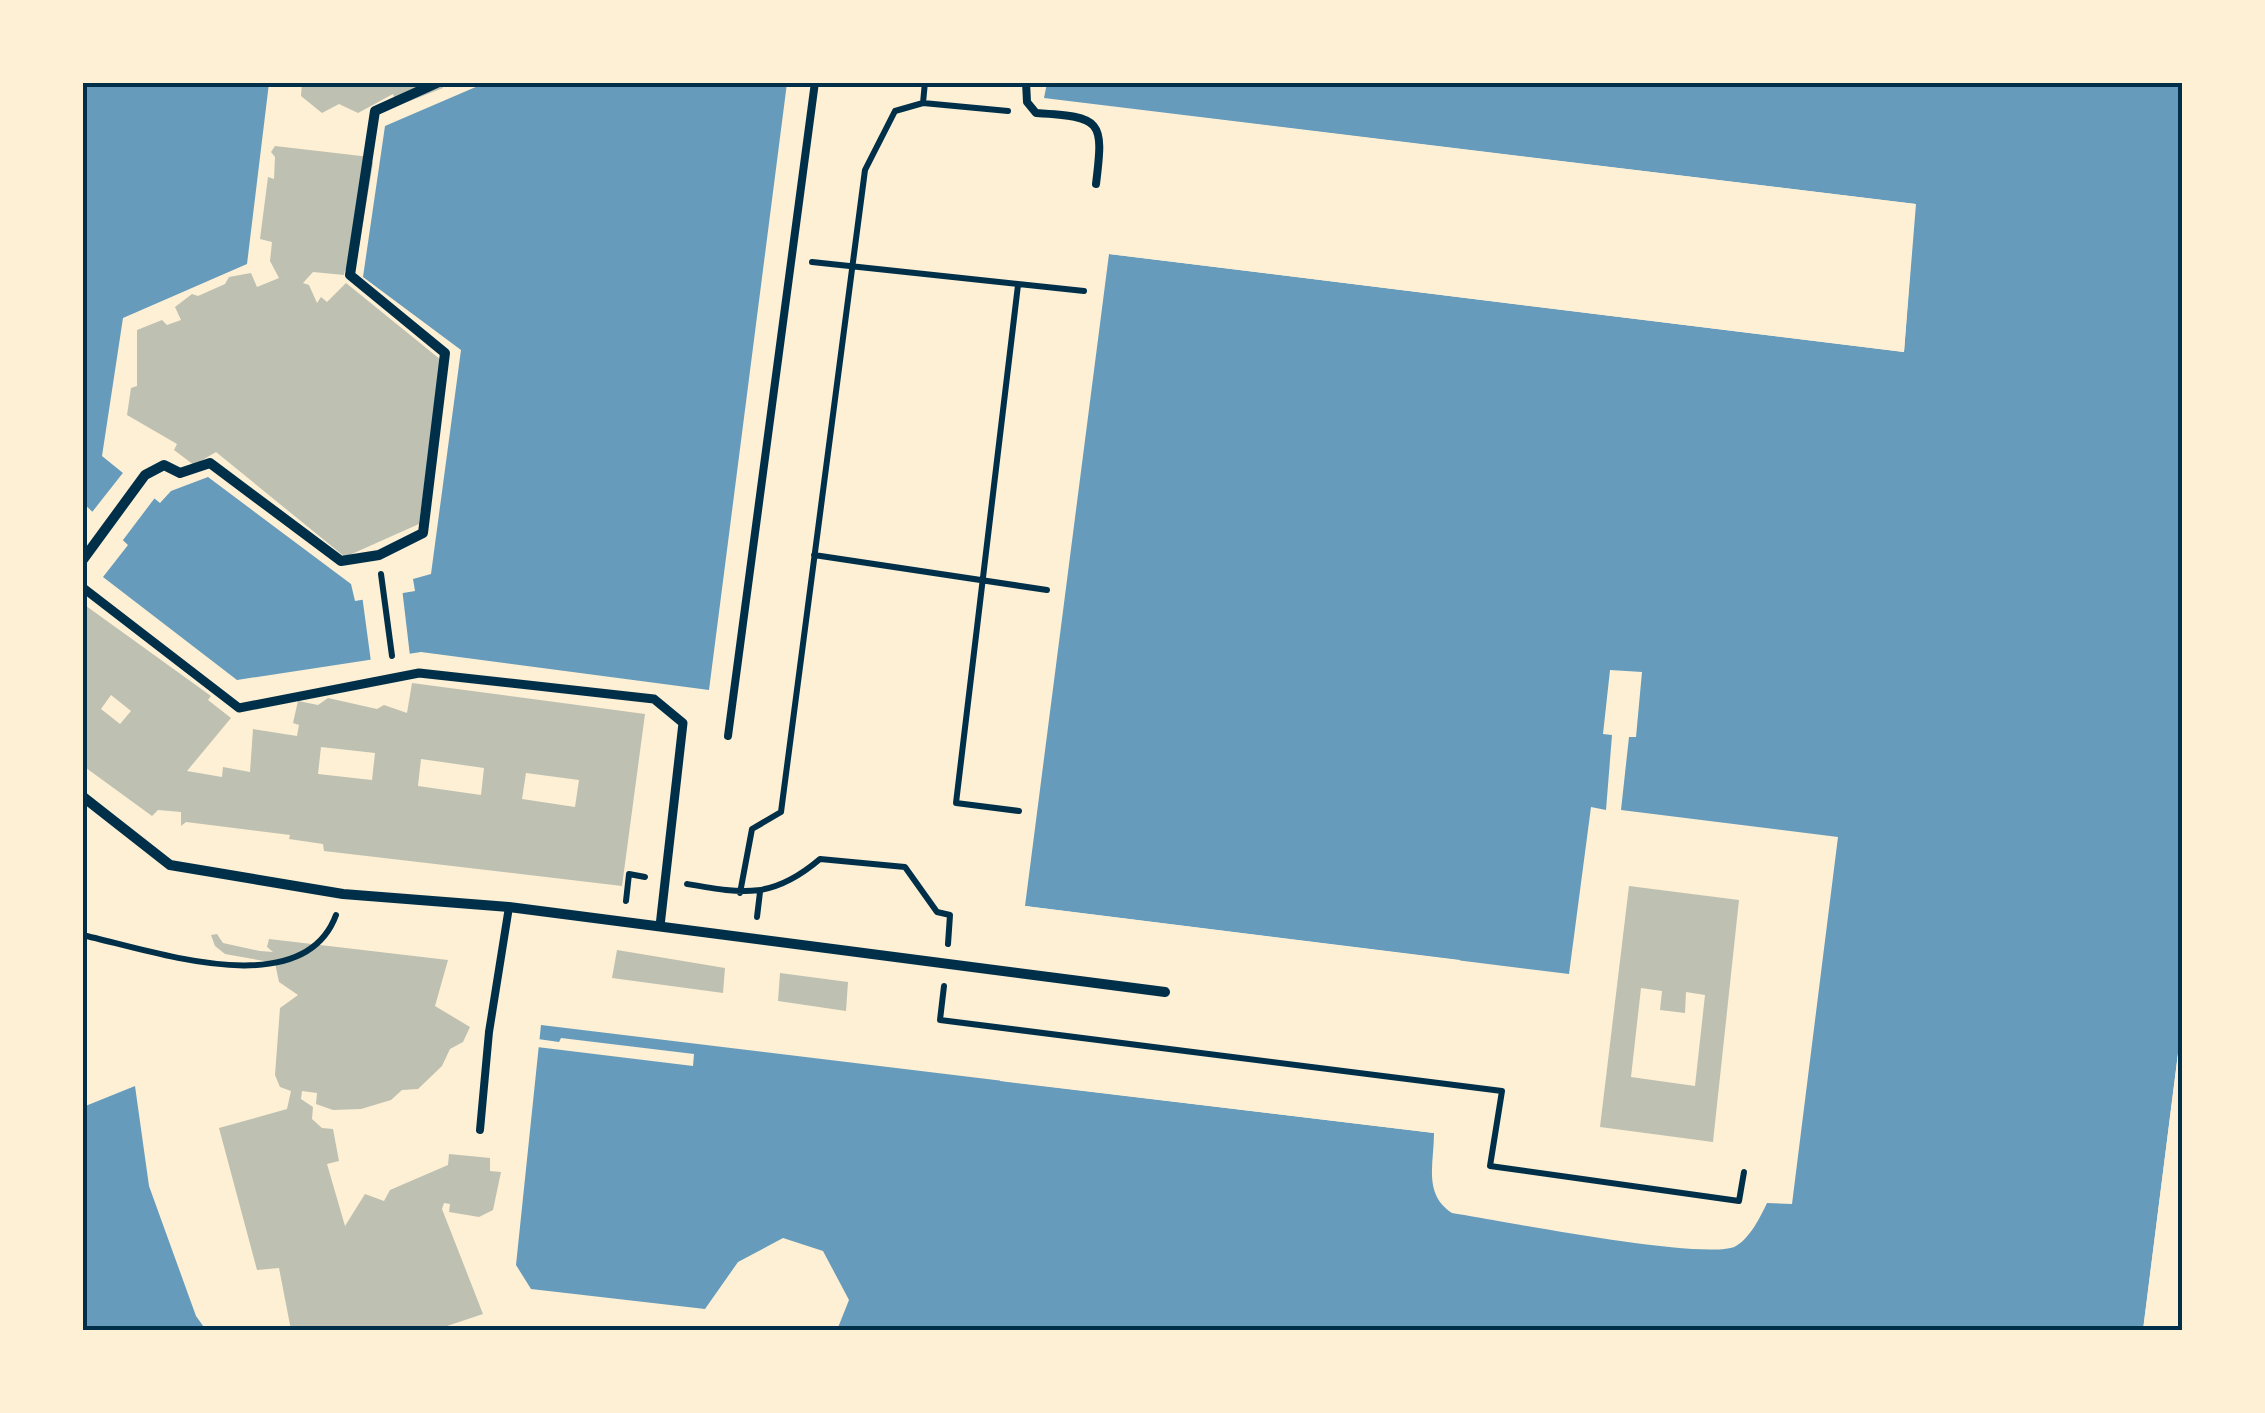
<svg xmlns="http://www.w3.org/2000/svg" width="2265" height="1413" viewBox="0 0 2265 1413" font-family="'DejaVu Sans',sans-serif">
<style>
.water{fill:#669bbc}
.pier{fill:#fdf0d5}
.building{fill:#bec0b2;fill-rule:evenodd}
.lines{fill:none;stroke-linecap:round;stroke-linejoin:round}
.path{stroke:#003049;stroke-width:6}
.service{stroke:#003049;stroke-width:8}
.pedestrian{stroke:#003049;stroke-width:9}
.minor{stroke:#003049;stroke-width:10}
.neatline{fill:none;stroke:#003049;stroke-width:4}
</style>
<rect width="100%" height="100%" fill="#fdf0d5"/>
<path class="water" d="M82,83H269L247,264L123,318L102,456L160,503L171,491L208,477L351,584L355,601L415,591L413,579L431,574L461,350L363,277L385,126L485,83H787L709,690L421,652L237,680L103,577L128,545L83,503Z
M1047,83H2182V1022L2143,1330H837L849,1300L823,1251L783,1238L738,1262L705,1309L531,1289L516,1265L541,1025L1434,1133C1434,1164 1423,1194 1452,1213C1497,1220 1707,1262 1736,1246C1750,1238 1761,1216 1767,1203L1792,1204L1838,837L1621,810L1629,737H1636L1642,672L1610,670L1603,734L1612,735L1606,810L1591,807L1569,974L1025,906L1109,254L1904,352L1915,204L1044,98Z
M135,1086L149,1186L196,1316L206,1330H83V1107Z"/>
<path class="pier" d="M1112,107L1916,204L1904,352L1109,254V249L1900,347L1910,208L1112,112Z
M126,469L157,495L120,544L89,516Z
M402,588L410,656L371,662L362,595Z
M1025,906L1460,960V965L1024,911Z
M2182,1022V1062L2163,1216L2148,1330H2143Z
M561,1038L694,1054L693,1066L537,1047L538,1039L559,1042Z
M1001,1076L1434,1128H1435L1434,1133L1000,1081Z"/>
<path class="building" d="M302,82H441L443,88L397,106L393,94L358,113L339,104L322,113L301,96Z
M275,146L370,157L373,163L358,253L353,252L351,271L345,270L344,275L313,272L303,283L309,285L317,303L321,297L327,302L346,283L441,360L419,524L345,557L216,452L194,465L174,450L177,444L127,415L131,388L137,386V330L162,320L167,325L181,320L175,307L192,294L198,296L225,284L229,277L251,273L257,287L279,278L270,261L272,242L260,239L268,177L274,179L275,157L271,152Z
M82,603L211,696L208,700L231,718L187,771L222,777L223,767L250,772L253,729L297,736L299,725L293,723L298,701L318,705L328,698L377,709L384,705L407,713L412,683L645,714L622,886L324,851L323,844L289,839L290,835L186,822L181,826V812L158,810L152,816L82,765ZM111,695L131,711L120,724L101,709ZM321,747L375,753L372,780L318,774ZM421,759L484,768L481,795L418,786ZM526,773L579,780L575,807L522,799Z
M1629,886L1739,900L1713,1142L1600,1127ZM1641,988L1662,991L1660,1010L1685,1013L1686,992L1705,995L1695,1086L1631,1077Z
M217,934L223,943L260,951L273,952L267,947L269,939L448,960L435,1006L470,1027L463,1042L450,1049L442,1066L418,1089L402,1090L391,1100L361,1109L333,1110L316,1104L317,1093L302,1091L301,1099L313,1107L312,1119L322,1128L333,1129L339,1161L327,1164L345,1226L365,1194L384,1201L390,1190L448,1165L449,1154L490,1158V1171L501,1172L493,1210L479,1217L449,1212L450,1204L444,1203L442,1209L483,1314L435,1330H291L279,1268L257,1270L219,1128L287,1109L291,1091L280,1087L275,1075L280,1008L298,995L279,982L275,963L225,954L215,946L211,935Z
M617,950L725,968L723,993L612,978Z
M780,973L848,982L846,1011L778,1001Z"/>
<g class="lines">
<path class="path" d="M923,103L925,82
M812,262L1084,291
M1018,285L956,803L1019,811
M814,555L1047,590
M381,574L392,656
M687,884C745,894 773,899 820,859L905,867L937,912L950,915L948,944
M740,893L752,829L781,812L865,170L895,111L923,103L1008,111
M626,901L629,874L645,877
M757,917L760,892
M82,935C151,950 303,1005 336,915
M944,986L940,1020L1502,1091L1490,1166L1739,1201L1744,1172"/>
<path class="service" d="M1026,82L1027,102L1036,113C1102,117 1104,120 1096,184
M728,736L815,82
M480,1130L489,1032L509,907"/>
<path class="pedestrian" d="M82,587L239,708L419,673L654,699L683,723L660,926"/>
<path class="minor" d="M82,561L145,475L164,465L180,473L210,463L341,561L379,555L423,533L445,353L350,275L375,111L439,82
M82,796L170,865L343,894L509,907L1165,992"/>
</g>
<rect width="2265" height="1413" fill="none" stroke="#fdf0d5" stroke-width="170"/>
<rect x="85" y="85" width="2095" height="1243" class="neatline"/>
</svg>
